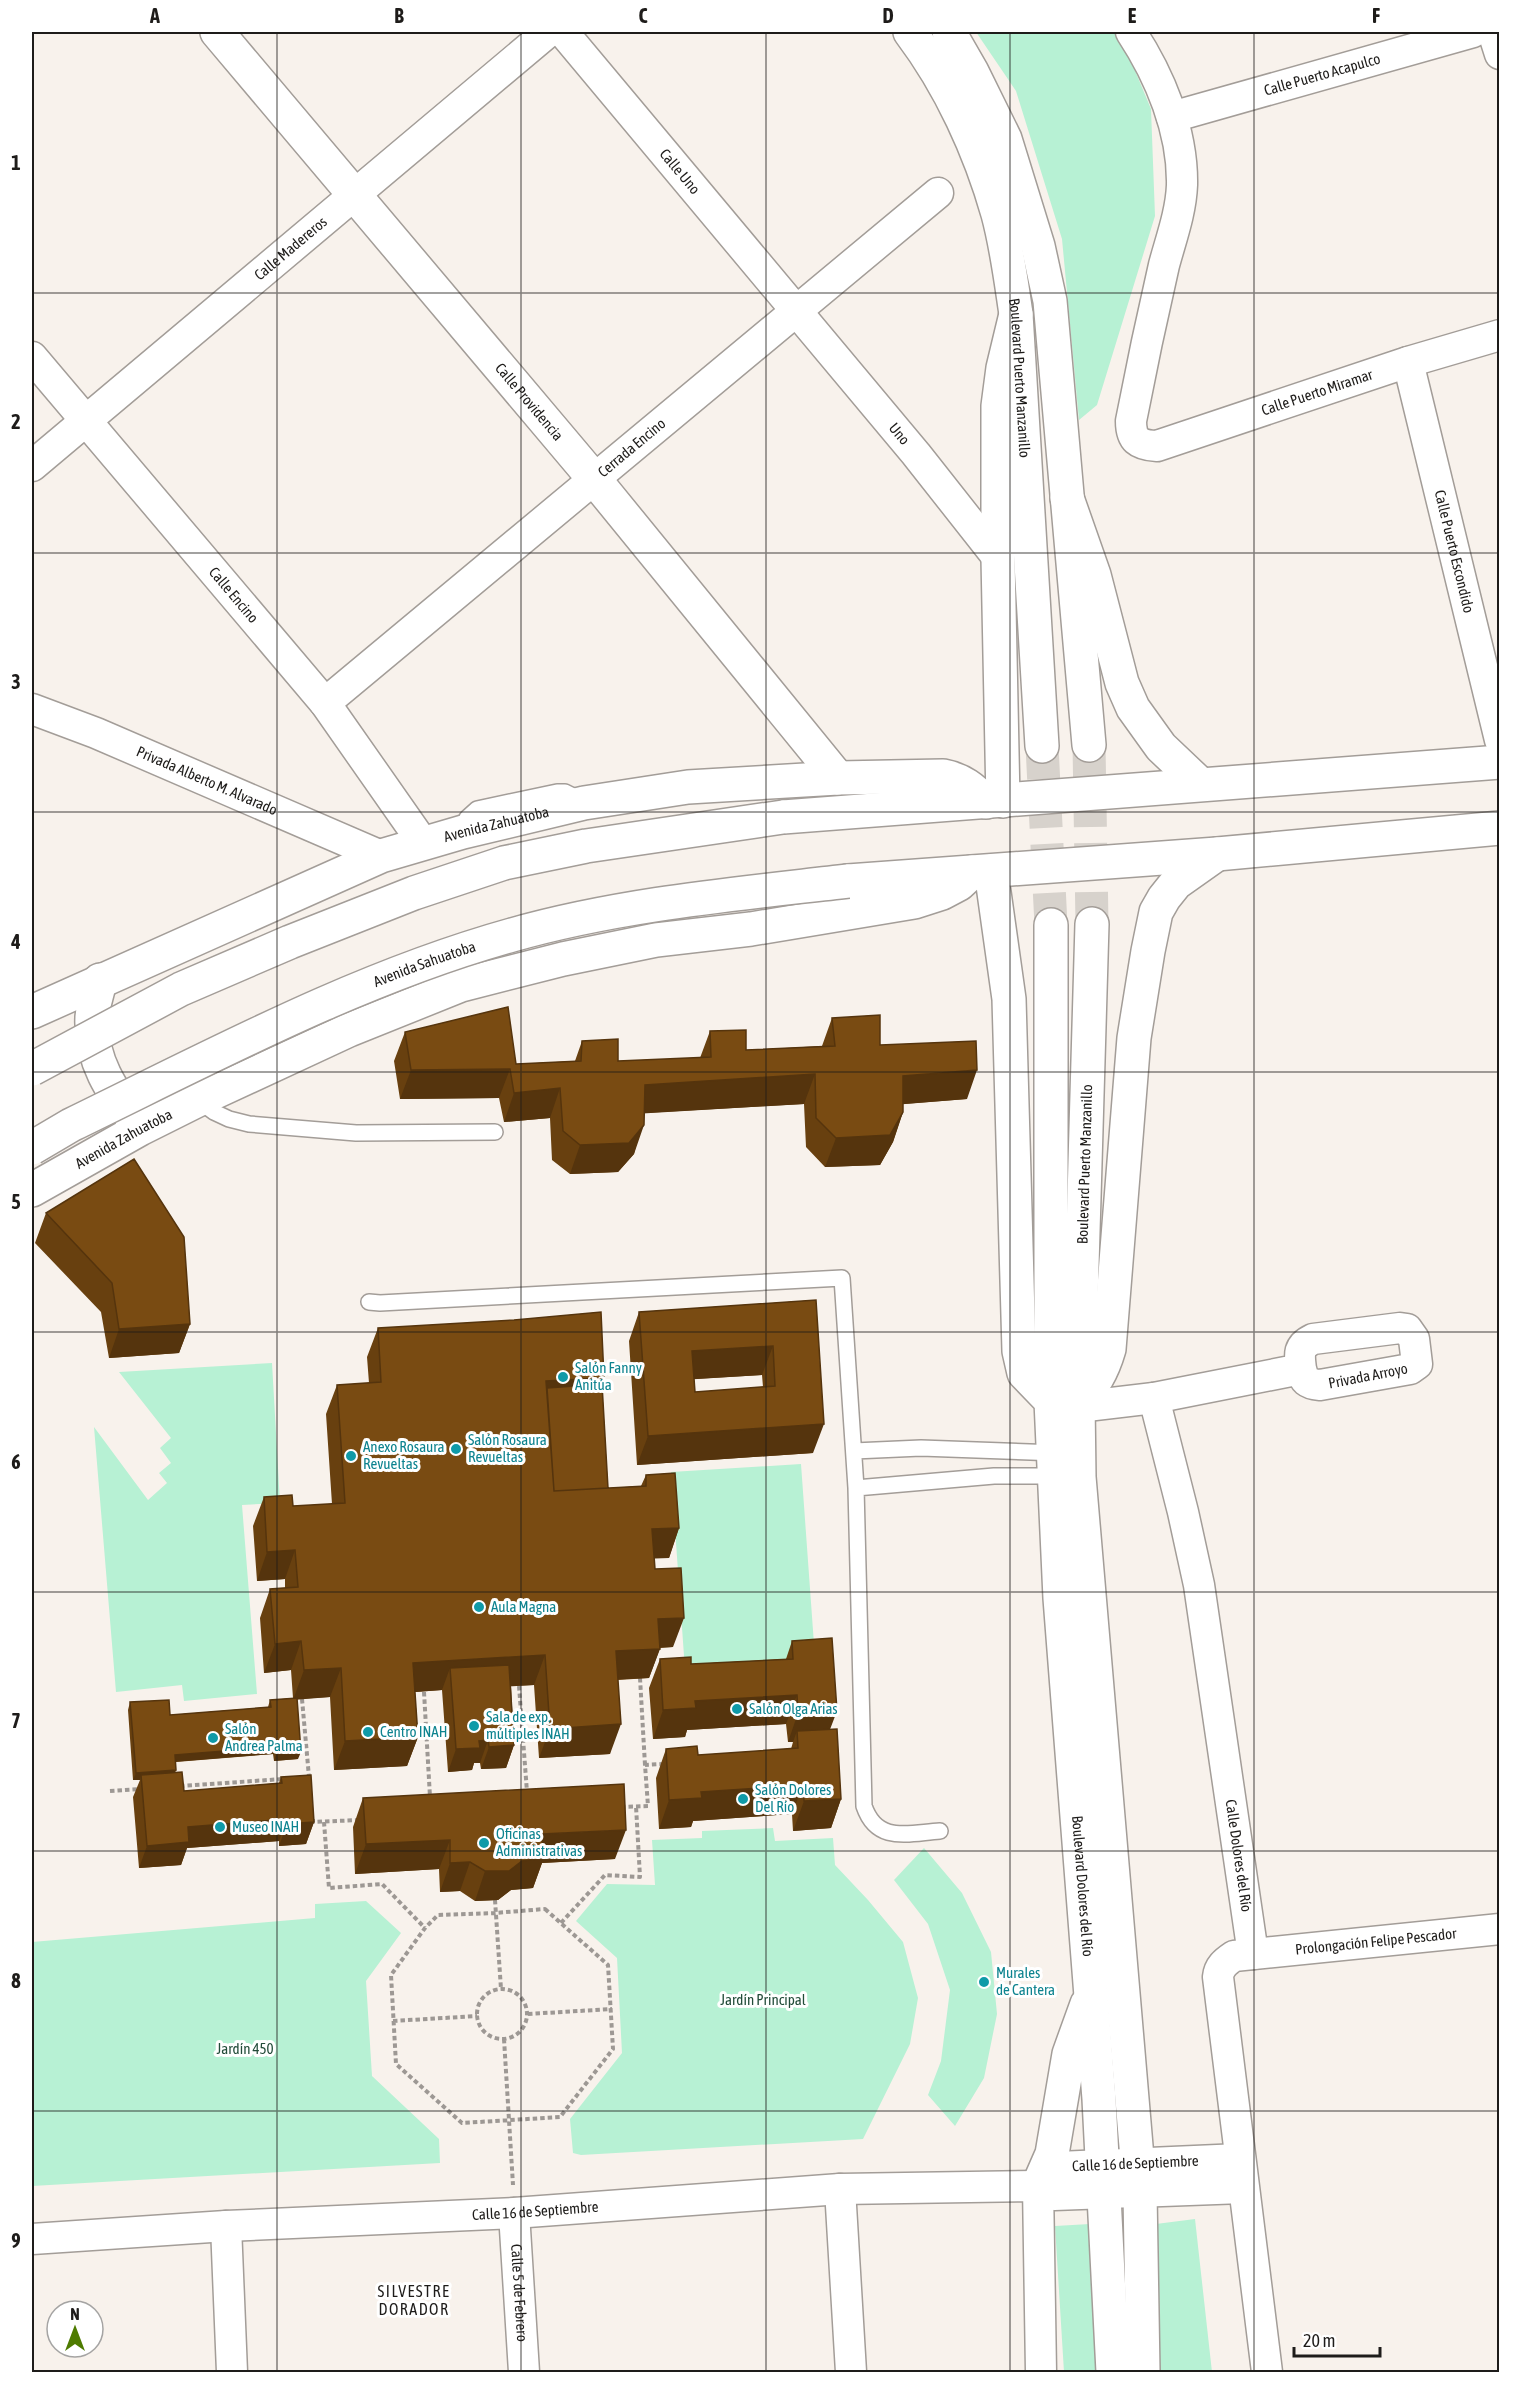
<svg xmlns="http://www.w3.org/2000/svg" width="1531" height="2404" viewBox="0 0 1531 2404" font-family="'Asap Condensed',sans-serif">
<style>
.green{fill:#b7f1d4}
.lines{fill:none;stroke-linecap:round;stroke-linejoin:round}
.tertiary-tunnel{stroke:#d7d2cc;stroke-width:33;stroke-dasharray:33 16;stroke-linecap:butt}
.service-casing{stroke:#a39d98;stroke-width:18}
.minor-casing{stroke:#a39d98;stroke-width:33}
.tertiary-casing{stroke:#a39d98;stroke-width:36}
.primary-casing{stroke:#a39d98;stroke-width:36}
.path{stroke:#9d9894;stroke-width:4;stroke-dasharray:4.5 3;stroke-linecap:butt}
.service{stroke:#fff;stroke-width:15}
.minor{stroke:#fff;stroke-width:30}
.tertiary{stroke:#fff;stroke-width:33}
.primary{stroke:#fff;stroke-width:33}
.primary-bridge-casing{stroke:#a39d98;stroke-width:36;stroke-linecap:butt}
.primary-bridge{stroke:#fff;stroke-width:33}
.wall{fill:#68400f;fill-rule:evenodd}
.shaded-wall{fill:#55340d}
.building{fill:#794b12;stroke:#55340d;stroke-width:1.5;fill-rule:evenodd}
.grid{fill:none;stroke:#1e1c1a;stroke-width:1.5;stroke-opacity:0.55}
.culture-dot{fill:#0f9aa8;stroke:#fff;stroke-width:2}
.labels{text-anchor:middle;stroke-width:6;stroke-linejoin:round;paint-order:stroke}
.street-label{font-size:15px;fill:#1e1c1a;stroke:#fff}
.culture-label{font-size:15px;fill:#0d838f;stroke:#fff;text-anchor:start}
.park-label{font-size:15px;fill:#224c39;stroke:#fff}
.neighbourhood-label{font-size:16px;letter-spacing:1.5px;fill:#1e1c1a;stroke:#fff}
.neatline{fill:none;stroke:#1e1c1a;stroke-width:2}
.grid-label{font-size:20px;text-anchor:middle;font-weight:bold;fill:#1e1c1a}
</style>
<rect width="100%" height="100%" fill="#f8f2ec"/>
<path class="green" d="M976,32H1119L1151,109L1155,216L1097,405L1079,420L1062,239L1016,91Z
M272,1363L280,1503L242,1505L257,1694L184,1701L182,1685L116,1692L94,1427L148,1500L167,1483L159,1473L171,1463L160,1448L171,1438L119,1372Z
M801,1464L815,1658L686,1684L671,1472Z
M773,1828L775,1841L833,1838L835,1865L868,1900L903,1942L918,1998L910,2044L863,2139L581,2155L573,2153L570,2119L622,2053L617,1958L576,1921L607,1884L655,1885L652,1840L702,1838V1831Z
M924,1848L962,1893L991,1952L997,2014L984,2078L955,2126L928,2095L941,2061L950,1990L928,1924L894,1880Z
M366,1901L401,1933L366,1981L372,2076L439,2139L440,2163L32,2186V1942L315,1918V1904Z
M1195,2219L1212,2372H1156V2224Z
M1090,2224L1096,2372H1064L1055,2226Z"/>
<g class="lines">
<path class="tertiary-tunnel" d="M1089,745L1092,924
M1042,746L1051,925"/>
<defs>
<path id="service" d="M463,832L467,818L477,809L557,792H565L577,798
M198,1100L214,1112L229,1119L249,1124L356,1133L495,1132
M369,1302L380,1303L842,1278L856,1488L864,1806C877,1844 908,1833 940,1831
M854,1451L921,1448L1058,1453
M856,1488L994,1476H1056"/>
<g id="minor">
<path id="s1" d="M563,32L916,454L998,558"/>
<path id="s2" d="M1131,32C1160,76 1183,131 1182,185C1181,212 1171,239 1164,265C1152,317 1141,369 1131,421C1131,440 1138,445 1157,446L1408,362L1500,335"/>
<path d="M1493,32L1500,54"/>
<path id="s3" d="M1172,117L1473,32"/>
<path id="s4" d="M32,357L325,703L423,843"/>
<path id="s5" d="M1408,362L1500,740"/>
<path id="s6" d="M32,466L548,32"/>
<path id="s7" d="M325,703L938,193"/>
<path id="s8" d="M32,709L96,733L381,856"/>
<path id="s9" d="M1154,1398L1183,1512L1199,1585L1253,1954"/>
<path d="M1078,1407L1154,1398L1301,1369C1299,1354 1298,1346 1313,1339L1400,1328L1407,1329L1414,1339L1417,1364L1410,1369L1320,1385C1307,1384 1304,1381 1301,1369"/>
<path id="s10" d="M1038,2186L1058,2167L1240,2159"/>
<path d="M1038,2186L1041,2372"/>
<path d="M840,2189L851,2372"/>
<path id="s11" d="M514,2213L524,2372"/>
<path d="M226,2226L232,2372"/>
<path id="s12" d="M32,2239L226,2226L514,2213L840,2189L1038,2186L1054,2195L1243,2188"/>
<path id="s13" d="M1267,2372L1218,1977C1219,1967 1225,1962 1234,1956L1500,1929"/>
</g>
<g id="tertiary">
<path id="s14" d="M217,32L595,480L838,778"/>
<path id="s15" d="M910,32C950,85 980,150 998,214C1007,247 1011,281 1016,314L1042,746"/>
<path d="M949,32L972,72L1005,139L1038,246L1050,301L1089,745"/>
<path d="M100,980C98,992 93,1005 92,1017C90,1060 112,1092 137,1124"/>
<path id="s16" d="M32,1012L381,856L463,832L584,803L688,787L838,778L943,776C963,780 972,788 986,802"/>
<path id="s17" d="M32,1190L140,1129L198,1100L349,1030L461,985L563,959L656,940L751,929L914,902L942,893L959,884L972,872"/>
<path d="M1051,1401V925"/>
<path id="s18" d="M1078,1402L1092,924"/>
</g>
<g id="primary">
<path d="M1067,498L1094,575L1122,683L1133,708L1161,747L1200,784"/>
<path d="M1003,801L998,558V406L1003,368L1016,314"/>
<path d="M783,817L1500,762"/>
<path id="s19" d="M991,871L1009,999L1019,1351L1024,1373L1051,1401L1060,1598L1099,2099L1113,2372"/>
<path d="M848,881L1217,854L1500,828"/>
<path d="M1038,2186L1052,2154L1069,2054L1087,2004"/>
<path d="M1143,2372L1140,2193L1079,1477L1078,1402C1095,1383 1102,1373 1109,1349L1134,1038L1148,951L1156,912L1164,898L1176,883L1217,854"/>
</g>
</defs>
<use href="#service" class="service-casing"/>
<use href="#minor" class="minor-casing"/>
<use href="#tertiary" class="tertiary-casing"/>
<use href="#primary" class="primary-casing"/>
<path class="path" d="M640,1678L645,1765
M519,1686L527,1792
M424,1692L430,1797
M302,1699L309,1777
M180,1786L283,1779
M110,1791L140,1789
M621,1807L648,1806L645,1765L663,1764
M313,1819V1822L359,1820
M324,1822L329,1888L382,1884L425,1928
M495,1900L501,1989
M545,1909L608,1965L613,2049L560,2117L462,2123L396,2064L391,1975L425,1928L438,1915L495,1913Z
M561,1923L605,1875L640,1877L636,1806
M477 2014a25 25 0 1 1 50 0a25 25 0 1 1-50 0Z
M528,2014L612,2009
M393,2021L477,2016
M504,2039L513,2185"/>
<use href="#service" class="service"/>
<use href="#minor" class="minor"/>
<use href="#tertiary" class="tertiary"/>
<use href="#primary" class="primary"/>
<defs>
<g id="primary-bridge">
<path d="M32,1069L181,989L290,942L414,893L504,863L586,846L783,817"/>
<path id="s20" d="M32,1148L71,1125C215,1055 358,978 512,935C621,904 736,894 848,881"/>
</g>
</defs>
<use href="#primary-bridge" class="primary-bridge-casing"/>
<use href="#primary-bridge" class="primary-bridge"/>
</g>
<path class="wall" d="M832,1018L880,1045L967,1099L903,1104V1112L893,1142L880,1165L825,1167L806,1147L804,1104L644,1113L634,1154L618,1172L570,1174L552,1160L550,1118L504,1122L499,1098L400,1099L394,1061L405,1032L516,1064L575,1061L582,1041L618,1061L700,1058L710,1031L746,1050L822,1046Z
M46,1213L190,1324L179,1353L109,1358L101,1312L35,1243Z
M816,1300L813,1453L637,1465L629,1341L639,1312ZM762,1375L763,1387L695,1392L694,1379Z
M378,1328L604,1378L602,1384L608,1488L641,1486L646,1475L679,1528L669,1558H654L655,1569L673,1647L660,1648L649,1678L618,1680L610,1754L539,1758L534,1685L511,1686L514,1745L506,1768L481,1769L480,1763H474L472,1770L448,1772L442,1690L415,1692L418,1737L407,1766L334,1770L330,1697L297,1699L298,1759L274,1761L273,1754L176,1762V1770L175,1772L184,1791L279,1783L281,1777L314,1822L306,1844L279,1846V1841L187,1848L181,1865L139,1868L133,1797L140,1780H133L128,1710L130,1702L170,1715L268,1707L270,1700L293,1698L291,1670L264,1673L260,1618L270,1589L285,1588V1579L257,1581L253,1526L264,1497L293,1506L332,1504L326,1414L337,1385L369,1383L367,1357Z
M792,1641L830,1729L841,1799L831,1828L793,1831L792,1814L693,1821L691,1827L659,1829L656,1778L666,1749L698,1755L791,1749L793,1742H788L786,1724L687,1730L685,1737L653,1739L649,1688L660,1659L691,1664L786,1659Z
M363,1798L615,1859L542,1863L533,1888L511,1890L498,1900L475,1901L460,1891L440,1892L439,1869L355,1874L353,1827Z"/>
<path class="shaded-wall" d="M510,1069L499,1098L400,1099L411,1070Z
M977,1070L967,1099L893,1105L903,1076Z
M815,1074L804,1104L634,1114L645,1085Z
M560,1088L550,1118L504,1122L514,1093Z
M903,1112L893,1142L880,1165L825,1167L836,1138Z
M644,1125L634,1154L618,1172L570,1174L580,1145Z
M190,1324L179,1353L109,1358L119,1329Z
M773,1346L762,1375L681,1380L692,1351Z
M604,1378L593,1407L545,1410L546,1381Z
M824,1424L813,1453L637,1465L648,1436Z
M679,1528L669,1558L641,1559L652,1529Z
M295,1550L285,1579L257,1581L267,1552Z
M684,1618L673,1647L647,1648L658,1619Z
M301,1641L291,1670L264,1673L275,1644Z
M660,1649L649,1678L605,1680L616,1651Z
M545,1655L534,1685L452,1690L450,1668L442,1690L402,1693L413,1663Z
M341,1668L330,1697L293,1700L304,1670Z
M797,1695L786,1724L687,1730L685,1737L653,1739L663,1710L695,1701Z
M837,1711L826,1740L797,1731L793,1742H788L798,1713Z
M621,1724L610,1754L539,1758L550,1729Z
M418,1737L407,1766L334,1770L345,1741Z
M488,1740L480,1763H474L472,1770L448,1772L456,1749L479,1741Z
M514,1745L506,1768L481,1769L489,1747Z
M276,1747L273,1754L172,1762L175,1755Z
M301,1752L298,1759L274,1761L276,1754Z
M176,1770L173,1778L141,1775L140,1780H133L136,1773Z
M803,1785L792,1814L693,1821L691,1827L659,1829L669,1800L701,1792Z
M841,1799L831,1828L793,1831L804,1801Z
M287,1819L279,1841L187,1848L181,1865L139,1868L147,1846L188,1827Z
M314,1822L306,1844L279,1846L287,1824Z
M626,1830L615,1859L542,1863L533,1888L511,1890L498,1900L475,1901L485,1871L542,1834Z
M450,1840L439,1869L355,1874L366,1844Z
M470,1862L460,1891L440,1892L450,1863Z"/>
<path class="building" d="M508,1007L516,1064L581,1061L582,1041L618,1039V1061L711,1057L710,1031L746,1030V1050L835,1046L832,1018L880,1015V1045L976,1041L977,1070L903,1076V1112L890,1135L836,1138L816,1118L815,1074L645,1085L644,1125L629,1143L580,1145L563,1131L560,1088L514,1093L510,1069L411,1070L405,1032Z
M134,1159L184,1237L190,1324L119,1329L112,1283L46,1213Z
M816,1300L824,1424L648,1436L639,1312ZM773,1346L775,1386L695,1392L692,1351Z
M601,1312L604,1378L546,1381L554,1491L646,1486V1475L675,1473L679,1528L652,1529L655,1569L681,1568L684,1618L658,1619L660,1649L616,1651L621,1724L550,1729L545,1655L413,1663L418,1737L345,1741L341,1668L304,1670L301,1641L275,1644L270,1589L298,1587L295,1550L267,1552L264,1497L292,1495L293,1506L345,1503L337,1385L381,1382L378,1328L514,1320Z
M602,1384L608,1488L554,1491L547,1388Z
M832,1638L837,1711L798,1713L797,1695L695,1701L696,1708L663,1710L660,1659L691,1657V1664L793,1659L792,1641Z
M509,1665L514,1745L489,1747L488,1740L479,1741L480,1748L456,1749L450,1668Z
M297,1698L301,1752L276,1754V1747L175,1755L176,1770L136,1773L130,1702L169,1700L170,1715L271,1707L270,1700Z
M837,1729L841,1799L804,1801L803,1785L701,1792L702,1798L669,1800L666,1749L697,1746L698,1755L798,1748L797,1731Z
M182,1772L184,1791L282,1783L281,1777L311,1775L314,1822L287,1824V1819L188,1827L189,1842L147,1846L141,1775Z
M624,1784L626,1830L542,1834L543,1858L522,1861L509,1871H485L470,1862L450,1863V1840L366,1844L363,1798Z"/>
<path class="grid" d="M277,32V2372M521,32V2372M766,32V2372M1010,32V2372M1254,32V2372M32,293H1500M32,553H1500M32,812H1500M32,1072H1500M32,1332H1500M32,1592H1500M32,1851H1500M32,2111H1500"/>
<g class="culture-dot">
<circle cx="563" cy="1377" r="6"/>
<circle cx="456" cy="1449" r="6"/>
<circle cx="351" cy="1456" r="6"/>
<circle cx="479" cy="1607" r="6"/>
<circle cx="737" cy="1709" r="6"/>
<circle cx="474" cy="1726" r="6"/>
<circle cx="368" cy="1732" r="6"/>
<circle cx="213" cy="1738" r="6"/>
<circle cx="743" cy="1799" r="6"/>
<circle cx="220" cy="1827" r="6"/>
<circle cx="484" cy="1843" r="6"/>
<circle cx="984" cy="1982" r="6"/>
</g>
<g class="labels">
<g class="street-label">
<text dy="5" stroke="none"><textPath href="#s3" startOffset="156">Calle Puerto Acapulco</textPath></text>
<text dy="5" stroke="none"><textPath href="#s1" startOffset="182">Calle Uno</textPath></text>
<text dy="5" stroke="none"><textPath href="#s6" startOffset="338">Calle Madereros</textPath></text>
<text dy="5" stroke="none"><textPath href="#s15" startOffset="369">Boulevard Puerto Manzanillo</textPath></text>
<text dy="5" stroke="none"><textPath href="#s2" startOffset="616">Calle Puerto Miramar</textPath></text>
<text dy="5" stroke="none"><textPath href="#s14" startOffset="484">Calle Providencia</textPath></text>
<text dy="5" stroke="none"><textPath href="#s1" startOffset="524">Uno</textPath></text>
<text dy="5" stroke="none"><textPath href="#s7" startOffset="399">Cerrada Encino</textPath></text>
<text dy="5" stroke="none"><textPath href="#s5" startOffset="195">Calle Puerto Escondido</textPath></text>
<text dy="5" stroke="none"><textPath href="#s4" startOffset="312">Calle Encino</textPath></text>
<text dy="5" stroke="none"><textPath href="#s8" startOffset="189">Privada Alberto M. Alvarado</textPath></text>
<text dy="5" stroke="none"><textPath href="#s16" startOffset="502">Avenida Zahuatoba</textPath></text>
<text dy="5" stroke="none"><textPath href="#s20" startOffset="434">Avenida Sahuatoba</textPath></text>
<text dy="5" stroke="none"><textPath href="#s17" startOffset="105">Avenida Zahuatoba</textPath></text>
<text dy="5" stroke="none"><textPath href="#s18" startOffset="238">Boulevard Puerto Manzanillo</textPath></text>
<text transform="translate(1368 1376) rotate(-11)" y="5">Privada Arroyo</text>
<text dy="5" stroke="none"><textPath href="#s9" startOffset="466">Calle Dolores del Río</textPath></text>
<text dy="5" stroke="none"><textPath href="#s19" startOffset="1029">Boulevard Dolores del Río</textPath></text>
<text dy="5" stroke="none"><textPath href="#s13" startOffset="568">Prolongación Felipe Pescador</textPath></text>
<text dy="5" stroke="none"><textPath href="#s10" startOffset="105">Calle 16 de Septiembre</textPath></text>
<text dy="5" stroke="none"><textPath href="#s12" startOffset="504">Calle 16 de Septiembre</textPath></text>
<text dy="5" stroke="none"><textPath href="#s11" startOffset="80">Calle 5 de Febrero</textPath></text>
</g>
<g class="culture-label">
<text x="575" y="1373">Salón Fanny<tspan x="575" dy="17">Anitúa</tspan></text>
<text x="468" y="1445">Salón Rosaura<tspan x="468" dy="17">Revueltas</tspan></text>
<text x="363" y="1452">Anexo Rosaura<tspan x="363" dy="17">Revueltas</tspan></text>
<text x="491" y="1612">Aula Magna</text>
<text x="749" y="1714">Salón Olga Arias</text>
<text x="486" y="1722">Sala de exp.<tspan x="486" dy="17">múltiples INAH</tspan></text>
<text x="225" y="1734">Salón<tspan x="225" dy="17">Andrea Palma</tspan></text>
<text x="380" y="1737">Centro INAH</text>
<text x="755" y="1795">Salón Dolores<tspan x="755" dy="17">Del Río</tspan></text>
<text x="232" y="1832">Museo INAH</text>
<text x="496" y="1839">Oficinas<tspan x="496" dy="17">Administrativas</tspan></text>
<text x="996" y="1978">Murales<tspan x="996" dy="17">de Cantera</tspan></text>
</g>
<g class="park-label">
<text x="763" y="2005">Jardín Principal</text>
<text x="245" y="2054">Jardín 450</text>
</g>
<g class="neighbourhood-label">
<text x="414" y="2297">SILVESTRE<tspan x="414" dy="18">DORADOR</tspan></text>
</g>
</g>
<rect width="1531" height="2404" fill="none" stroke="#ffffff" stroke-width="66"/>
<g transform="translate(75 2329)"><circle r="28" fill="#ffffff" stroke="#a5a4a3" stroke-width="1.5"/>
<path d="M0-4.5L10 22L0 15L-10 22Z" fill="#4e7b00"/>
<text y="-9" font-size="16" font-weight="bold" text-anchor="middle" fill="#1e1c1a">N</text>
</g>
<path d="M1294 2347v9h86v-9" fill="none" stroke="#1e1c1a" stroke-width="3"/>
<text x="1303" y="2347" font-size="18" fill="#1e1c1a" stroke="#ffffff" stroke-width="4.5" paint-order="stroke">20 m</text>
<rect x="33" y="33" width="1465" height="2338" class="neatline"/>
<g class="grid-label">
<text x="155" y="23">A</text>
<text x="399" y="23">B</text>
<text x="643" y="23">C</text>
<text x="888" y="23">D</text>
<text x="1132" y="23">E</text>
<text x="1376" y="23">F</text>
<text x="16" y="170">1</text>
<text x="16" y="429">2</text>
<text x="16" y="689">3</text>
<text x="16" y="949">4</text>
<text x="16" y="1209">5</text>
<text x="16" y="1469">6</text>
<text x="16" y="1728">7</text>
<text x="16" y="1988">8</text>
<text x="16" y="2248">9</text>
</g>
</svg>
